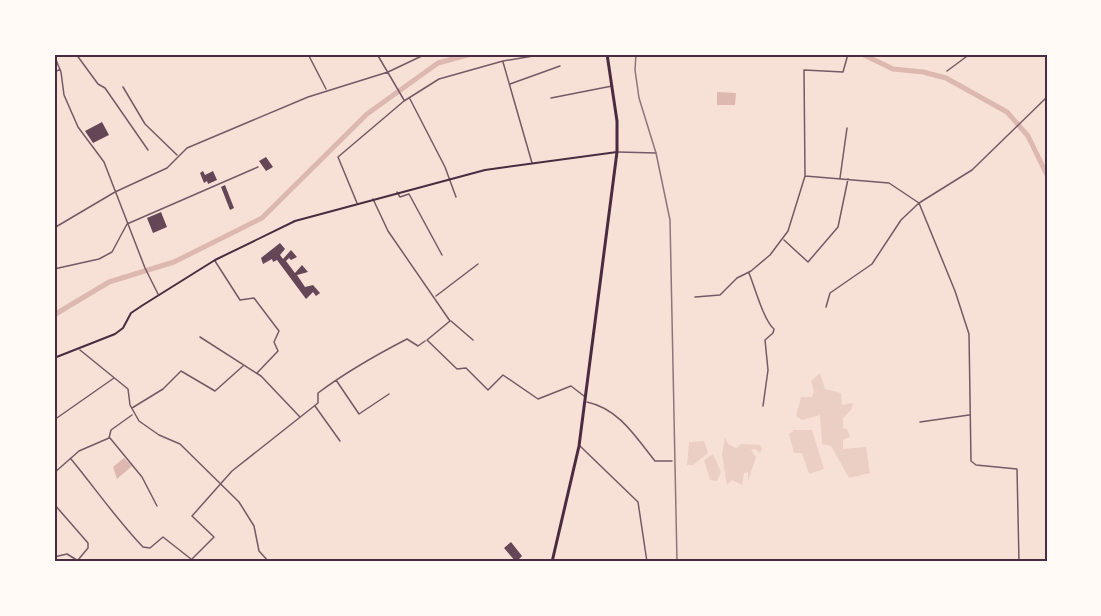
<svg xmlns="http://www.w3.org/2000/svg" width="1101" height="616" viewBox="0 0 1101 616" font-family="Quicksand,sans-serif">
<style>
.green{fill:#ebcfc5}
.water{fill:#dcb8b0}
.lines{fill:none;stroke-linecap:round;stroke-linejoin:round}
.river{stroke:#dcb8b0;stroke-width:5}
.building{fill:#644757}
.minor{stroke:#755966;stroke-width:1.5}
.secondary{stroke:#4a2c40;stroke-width:2}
.trunk{stroke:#4a2c40;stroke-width:3}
.rail{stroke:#8f747c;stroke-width:1.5}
.neatline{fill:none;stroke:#4a2c40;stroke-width:2}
</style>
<rect width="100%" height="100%" fill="#f7e1d7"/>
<path class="green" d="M820,373L825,389L841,393L842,405L853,403L851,410L843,418V428L847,429L850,437L843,440V449L866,447L870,473L849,478L831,446L822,444L820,415L802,420L796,416L801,397H812L814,391L811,381Z
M794,430H812L824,469L809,474L802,453H794L789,434Z
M725,437L728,444L736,448L741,444L760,445L762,449L760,453L755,449L751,450L756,457L748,481V472L744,473L742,485L732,480L727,485L722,455Z
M704,441L708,453L693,465H687L689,442Z
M713,454L721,472L717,481L710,480L704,460Z"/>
<path class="water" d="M717,92L736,93L735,105H717Z
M124,458L132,466L117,479L113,467Z"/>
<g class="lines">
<path class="river" d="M862,54L893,69L923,72L946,78L1007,112L1028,136L1047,175
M54,315L109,282L174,262L262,218L367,114L438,63L471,54"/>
</g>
<path class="building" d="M102,122L109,135L93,143L85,131Z
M266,157L273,167L266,171L259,161Z
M203,171L205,175L213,171L217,180L208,184L207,181L204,183L200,173Z
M225,185L234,208L230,210L221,187Z
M161,212L167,227L153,233L147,218Z
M280,243L285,249L280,255L283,259L291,250L297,257L291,260L289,258L286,261L295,273L302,265L308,272L297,275L305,287L313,285L320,293L316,296L313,292L306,299L277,260L273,262L272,259L263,264L261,258Z
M511,542L522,556L516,562L504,548Z"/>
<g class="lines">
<path class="minor" d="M76,54L98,84L105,88L148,150
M308,54L326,89
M377,54L404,100
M54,55L61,72L64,95L78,127L104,162L145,268L158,294
M503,62L532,163
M947,71L970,54
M54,73L60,69
M510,84L560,66
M123,87L145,124L177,155
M551,98L612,86
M410,99L445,167L456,197
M618,152L656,153
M805,176L889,183L919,203L955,291L969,334L971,461L976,465L1017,469L1019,562
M840,178L847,128
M397,192L400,197L409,194L442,255
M373,199L388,231L450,321L427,340L457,369L466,368L488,390L503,375L538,399L571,386L584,396
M357,203L338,157L404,101L439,79L503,61L545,54
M54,228L115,192L167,168L187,148L308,97L388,72L426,54
M784,240L808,262L838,227L848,179
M215,261L240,300L254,298L279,331L274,342L278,351L257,373
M54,269L99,259L112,252L127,224L258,167
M749,273C755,288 764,321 774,329L773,333L765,340L768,370L763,406
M436,296L478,264
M695,297L720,295L737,278L751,271L770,255L788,231L805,176L804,70L843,72L848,54
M826,307L830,293L872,264L901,220L919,203L972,170L1047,97
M451,321L473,340
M200,337L261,376L300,417
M80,350L128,389L130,405L139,421L159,435L180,444L239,502L254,526L259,551L269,562
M336,380L359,414L389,394
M587,402C619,409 635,436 655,461H672
M315,406L340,441
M132,408L163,389L181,371L215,391L243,366
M54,420L114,378
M920,422L969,415
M110,438L142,477L157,506
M580,446L638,502L647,562
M71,459C95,488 117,520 143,547L150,548L163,537L191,559
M54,473L79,451L109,438L111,430L132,415
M54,504L88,543V548L78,560
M54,557L67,554L80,562
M189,562L214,537L192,516L232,471L318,403V393C346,372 376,355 407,339L418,346L425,341"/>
<path class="secondary" d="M54,358L115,334L123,328L131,313L143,305L215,260L295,221L485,170L617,152"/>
<path class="trunk" d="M552,562L579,446L617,152V121L607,54"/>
<path class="rail" d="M636,54L635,70L639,98L656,153L670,220L677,562"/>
</g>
<rect width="1101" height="616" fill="none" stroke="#fffaf5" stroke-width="111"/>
<rect x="56" y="56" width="990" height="504" class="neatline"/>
</svg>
